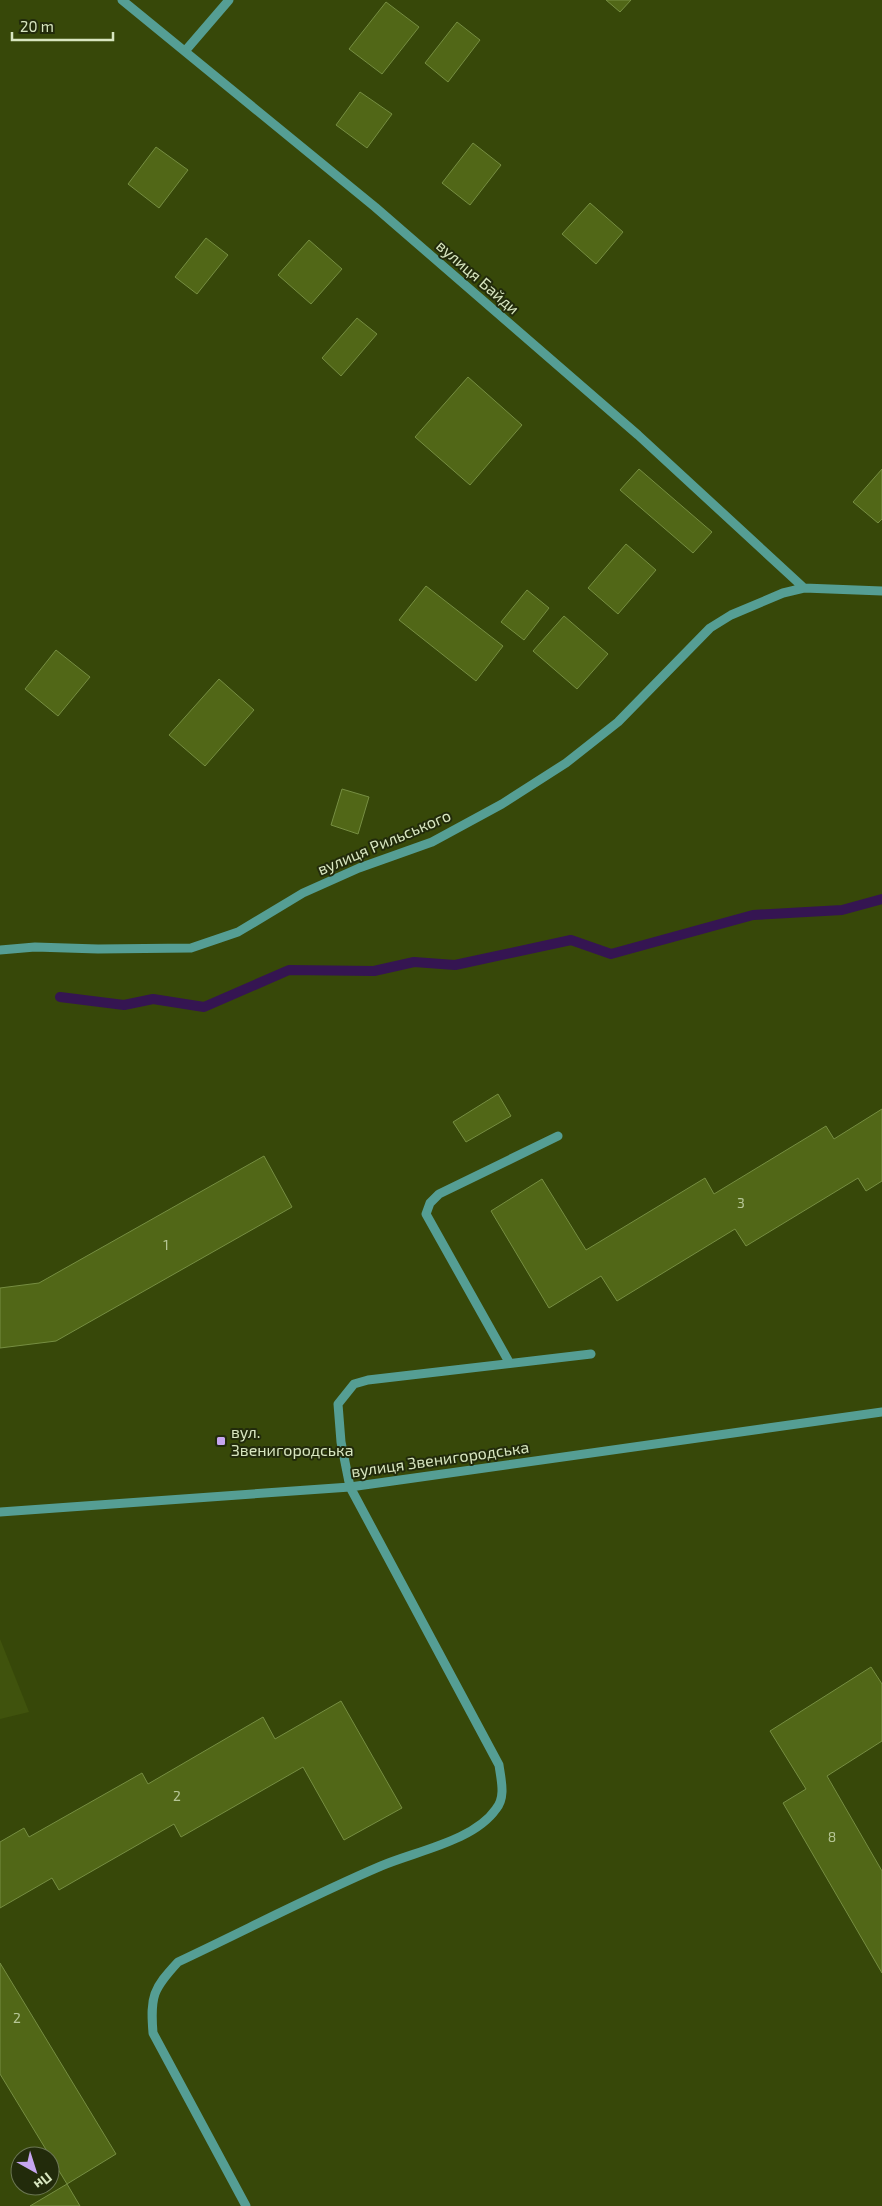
<svg xmlns="http://www.w3.org/2000/svg" width="882" height="2206" viewBox="0 0 882 2206" font-family="'Exo 2',sans-serif">
<style>
.built{fill:#40530d}
.lines{fill:none;stroke-linecap:round;stroke-linejoin:round}
.stream{stroke:#351552;stroke-width:10}
.building{fill:#516717;stroke:#768e42}
.minor{stroke:#559e94;stroke-width:9}
.poi-dot{fill:#c6a6f0;stroke:#222b0b;stroke-width:2}
.labels{text-anchor:middle;stroke-width:4;stroke-linejoin:round;paint-order:stroke}
.number-label{font-size:14px;fill:#b6c696}
.street-label{font-size:16px;fill:#d8e6c0;stroke:#222b0b}
.poi-label{font-size:16px;fill:#d8e6c0;stroke:#222b0b;text-anchor:start}
</style>
<rect width="100%" height="100%" fill="#374809"/>
<path class="built" d="M0,1639L29,1712L0,1719Z"/>
<g class="lines">
<path class="stream" d="M60,997L124,1005L153,999L204,1007L289,970L374,971L414,962L455,965L571,940L611,954L753,915L842,910L882,899"/>
</g>
<path class="building" d="M606,0H631L620,12Z
M386,2L419,27L382,74L349,49Z
M457,22L480,40L448,82L425,63Z
M360,92L392,114L367,148L336,125Z
M473,143L501,165L470,205L442,183Z
M156,147L188,170L159,208L128,184Z
M590,203L623,232L596,264L562,234Z
M206,238L228,255L197,294L175,277Z
M309,240L342,269L311,304L278,275Z
M357,318L377,334L341,376L322,358Z
M468,377L522,425L470,485L415,437Z
M639,469L712,532L693,553L620,490Z
M882,469V519L878,523L853,502Z
M626,544L656,570L618,614L588,588Z
M426,586L503,646L476,681L399,620Z
M527,590L549,608L524,640L501,622Z
M564,616L608,654L577,689L533,651Z
M56,650L90,677L58,716L25,689Z
M219,679L254,710L205,766L169,735Z
M342,789L369,797L358,834L331,825Z
M498,1094L511,1116L466,1142L453,1122Z
M882,1109V1181L866,1191L858,1178L746,1246L735,1229L617,1301L601,1276L549,1308L491,1211L542,1179L586,1250L705,1178L714,1194L826,1126L834,1139Z
M264,1156L292,1207L56,1341L0,1348V1288L39,1283Z
M871,1667L882,1684V1741L827,1776L882,1871V1973L783,1803L806,1789L770,1731Z
M341,1701L402,1808L344,1840L303,1767L181,1837L174,1824L59,1890L52,1878L0,1908V1842L24,1828L29,1837L142,1773L148,1784L263,1717L275,1739Z
M0,1963L116,2154L67,2184L0,2074Z
M67,2184L80,2206H30Z"/>
<g class="lines">
<path class="minor" d="M122,0L375,207L638,435L804,588
M186,50L229,0
M0,950L35,947L98,949L191,948L238,932L303,893L359,868L432,842L502,804L566,763L618,722L710,628L731,615L783,593L804,588L882,591
M509,1362L426,1214L430,1203L439,1194L558,1136
M0,1512L350,1487L882,1412
M246,2206L153,2033C150,1996 153,1989 178,1962C246,1930 313,1895 381,1866C416,1851 474,1841 496,1809C506,1797 501,1780 499,1765L350,1487L341,1442L338,1404L354,1384L368,1380L591,1354"/>
</g>
<rect class="poi-dot" x="216" y="1436" width="10" height="10" rx="2.5"/>
<g class="labels">
<g class="number-label">
<text x="741" y="1208">3</text>
<text x="166" y="1250">1</text>
<text x="177" y="1801">2</text>
<text x="832" y="1842">8</text>
<text x="17" y="2023">2</text>
</g>
<g class="street-label">
<text transform="translate(478 277) rotate(41)" y="6">вулиця Байди</text>
<text transform="translate(384 842) rotate(-23)" y="6">вулиця Рильського</text>
<text transform="translate(440 1459) rotate(-8)" y="6">вулиця Звенигородська</text>
</g>
<g class="poi-label">
<text x="231" y="1438">вул.<tspan x="231" dy="18">Звенигородська</tspan></text>
</g>
</g>
<g transform="translate(35 2171) rotate(141)"><circle r="24" fill="#222b0b" stroke="#6b7653"/>
<path d="M0-4L9 19L0 12L-9 19Z" fill="#c6a6f0"/>
<text y="-8" font-size="14" font-weight="bold" text-anchor="middle" fill="#d8e6c0">Пн</text>
</g>
<path d="M12 32v8h101v-8" fill="none" stroke="#d8e6c0" stroke-width="2.5"/>
<text x="20" y="32" font-size="15" fill="#d8e6c0" stroke="#222b0b" stroke-width="4" paint-order="stroke">20 m</text>
</svg>
